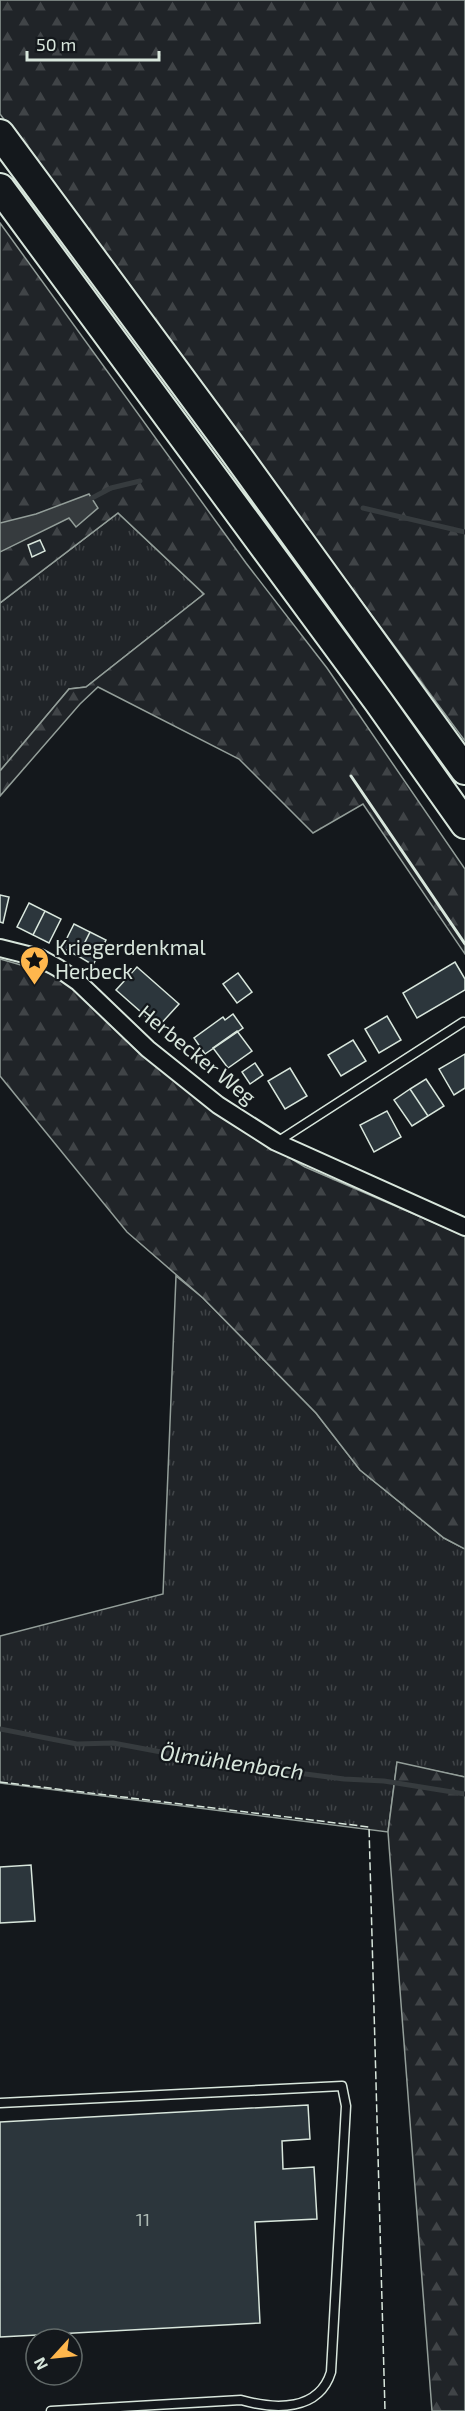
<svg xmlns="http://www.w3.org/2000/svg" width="465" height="2411" viewBox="0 0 465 2411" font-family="'Exo 2',sans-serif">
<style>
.grass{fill:url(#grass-tufts);stroke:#939e99;stroke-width:1.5}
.forest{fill:url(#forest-firs);stroke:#939e99;stroke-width:1.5}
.water{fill:#363b3e;stroke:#939e99;stroke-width:1.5}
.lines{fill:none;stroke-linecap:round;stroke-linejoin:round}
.stream{stroke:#363b3e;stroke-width:5}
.building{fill:#2c363c;stroke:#d8e6dc;stroke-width:1.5}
.lane-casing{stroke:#d8e6dc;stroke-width:11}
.street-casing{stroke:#d8e6dc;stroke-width:20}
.highway-casing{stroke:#d8e6dc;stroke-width:32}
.lane{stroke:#14181c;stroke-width:8}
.street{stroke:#14181c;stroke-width:16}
.highway{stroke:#14181c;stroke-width:28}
.fence{stroke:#d8e6dc;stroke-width:1.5;stroke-dasharray:8 3;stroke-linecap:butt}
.wall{stroke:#d8e6dc;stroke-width:3}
.labels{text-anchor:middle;stroke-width:4.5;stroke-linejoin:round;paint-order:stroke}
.number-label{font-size:18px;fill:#adbab4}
.poi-label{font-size:21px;fill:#d8e6dc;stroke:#14181c;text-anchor:start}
.street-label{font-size:21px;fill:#d8e6dc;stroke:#14181c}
.water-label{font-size:22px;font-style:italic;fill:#d8e6dc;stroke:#14181c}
</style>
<defs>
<pattern id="grass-tufts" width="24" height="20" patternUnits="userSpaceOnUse" patternTransform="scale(1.5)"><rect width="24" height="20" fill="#202428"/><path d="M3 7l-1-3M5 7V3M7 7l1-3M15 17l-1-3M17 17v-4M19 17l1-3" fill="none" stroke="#404447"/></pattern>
<pattern id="forest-firs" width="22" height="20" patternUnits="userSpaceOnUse" patternTransform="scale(1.5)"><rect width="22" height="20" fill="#202428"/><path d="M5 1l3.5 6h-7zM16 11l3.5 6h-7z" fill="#404447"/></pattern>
</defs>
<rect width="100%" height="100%" fill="#14181c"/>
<path class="grass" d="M118,513L204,594L86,687L69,689L0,771V603Z
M176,1276L203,1298L316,1413L360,1470L444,1538L465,1549V1777L397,1763L388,1832L0,1783V1636L163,1594Z"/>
<path class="forest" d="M0,0H465V741L0,114Z
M0,223L246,563L327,668L465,869V954L363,804L313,833L239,759L98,687L80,704L0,796V771L69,689L86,687L204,594L118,513L0,603Z
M0,959L52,974L74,989L224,1118L305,1167L465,1236V1549L444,1538L360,1470L316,1413L203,1298L127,1232L0,1076Z
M397,1762L465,1777V2411H432L388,1832Z"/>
<path class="water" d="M89,494L98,508L76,527L69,518L0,552V523L36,514Z"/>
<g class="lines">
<path class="stream" d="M92,498L111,488L140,481
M363,508L465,532
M0,1729L77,1744L113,1743L220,1763L344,1779L384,1781L465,1794"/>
</g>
<path class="building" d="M40,540L45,551L32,557L28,545Z
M0,895L9,897L3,923L0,922Z
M29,903L45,911L33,935L17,927Z
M45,911L61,919L49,943L33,935Z
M74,924L90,932L78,956L62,948Z
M90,932L106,940L93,965L78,956Z
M455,962L465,979V990L417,1018L403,993Z
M137,967L179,1004L158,1027L116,990Z
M238,973L252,992L237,1003L223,984Z
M233,1014L243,1028L205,1054L194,1038L223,1017L225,1020Z
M387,1016L401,1040L379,1053L365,1029Z
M237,1031L252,1051L228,1068L213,1048Z
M353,1040L366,1061L341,1076L328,1055Z
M465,1054V1088L454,1095L439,1069Z
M255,1063L263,1075L250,1084L242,1072Z
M290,1068L307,1096L285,1109L268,1081Z
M426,1079L444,1106L428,1116L410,1089Z
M410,1089L428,1116L412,1126L394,1100Z
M387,1111L401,1137L374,1152L360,1125Z
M31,1865L35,1921L0,1923V1867Z
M308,2105L310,2139L282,2141L283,2169L314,2167L317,2219L255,2222L260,2323L0,2337V2122Z"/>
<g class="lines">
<defs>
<path id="lane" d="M277,1142L463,1022
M0,2103L342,2086L346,2106L331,2372C319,2411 276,2410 241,2400L51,2411"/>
<path id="street" d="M0,948L40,958L58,968L78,982L148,1049L218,1105L276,1142L465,1227"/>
<path id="highway" d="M0,134L234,451L465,770
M0,188L378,701L465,824"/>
</defs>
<use href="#lane" class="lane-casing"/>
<use href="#street" class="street-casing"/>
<use href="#highway" class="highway-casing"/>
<use href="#lane" class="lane"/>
<use href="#street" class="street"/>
<use href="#highway" class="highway"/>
<path class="fence" d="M0,1782L369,1827L385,2411"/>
<path class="wall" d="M351,776L465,944"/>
</g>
<defs>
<symbol id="sight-pin" viewBox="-11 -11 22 30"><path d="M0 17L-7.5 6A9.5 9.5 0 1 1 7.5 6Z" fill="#ffb74d" stroke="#14181c"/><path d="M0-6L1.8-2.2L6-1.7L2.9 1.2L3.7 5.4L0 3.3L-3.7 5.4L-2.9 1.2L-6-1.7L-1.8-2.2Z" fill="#111"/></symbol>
</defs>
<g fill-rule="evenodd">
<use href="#sight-pin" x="18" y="944" width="33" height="45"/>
</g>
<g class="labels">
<g class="number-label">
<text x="143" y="2226">11</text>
</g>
<g class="poi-label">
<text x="55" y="955">Kriegerdenkmal<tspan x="55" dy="24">Herbeck</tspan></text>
</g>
<g class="street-label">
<text transform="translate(197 1055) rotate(39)" y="7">Herbecker Weg</text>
</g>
<g class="water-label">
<text transform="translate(232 1762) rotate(8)" y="8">Ölmühlenbach</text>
</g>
</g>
<g transform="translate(54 2357) rotate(243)"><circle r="28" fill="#14181c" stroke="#626a69" stroke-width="1.5"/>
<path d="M0-4.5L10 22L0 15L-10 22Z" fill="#ffb74d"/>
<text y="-9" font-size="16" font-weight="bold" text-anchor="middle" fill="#d8e6dc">N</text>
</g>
<path d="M27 51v9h132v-9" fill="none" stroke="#d8e6dc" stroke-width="3"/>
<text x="36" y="51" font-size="18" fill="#d8e6dc" stroke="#14181c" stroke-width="4.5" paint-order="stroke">50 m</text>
</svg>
